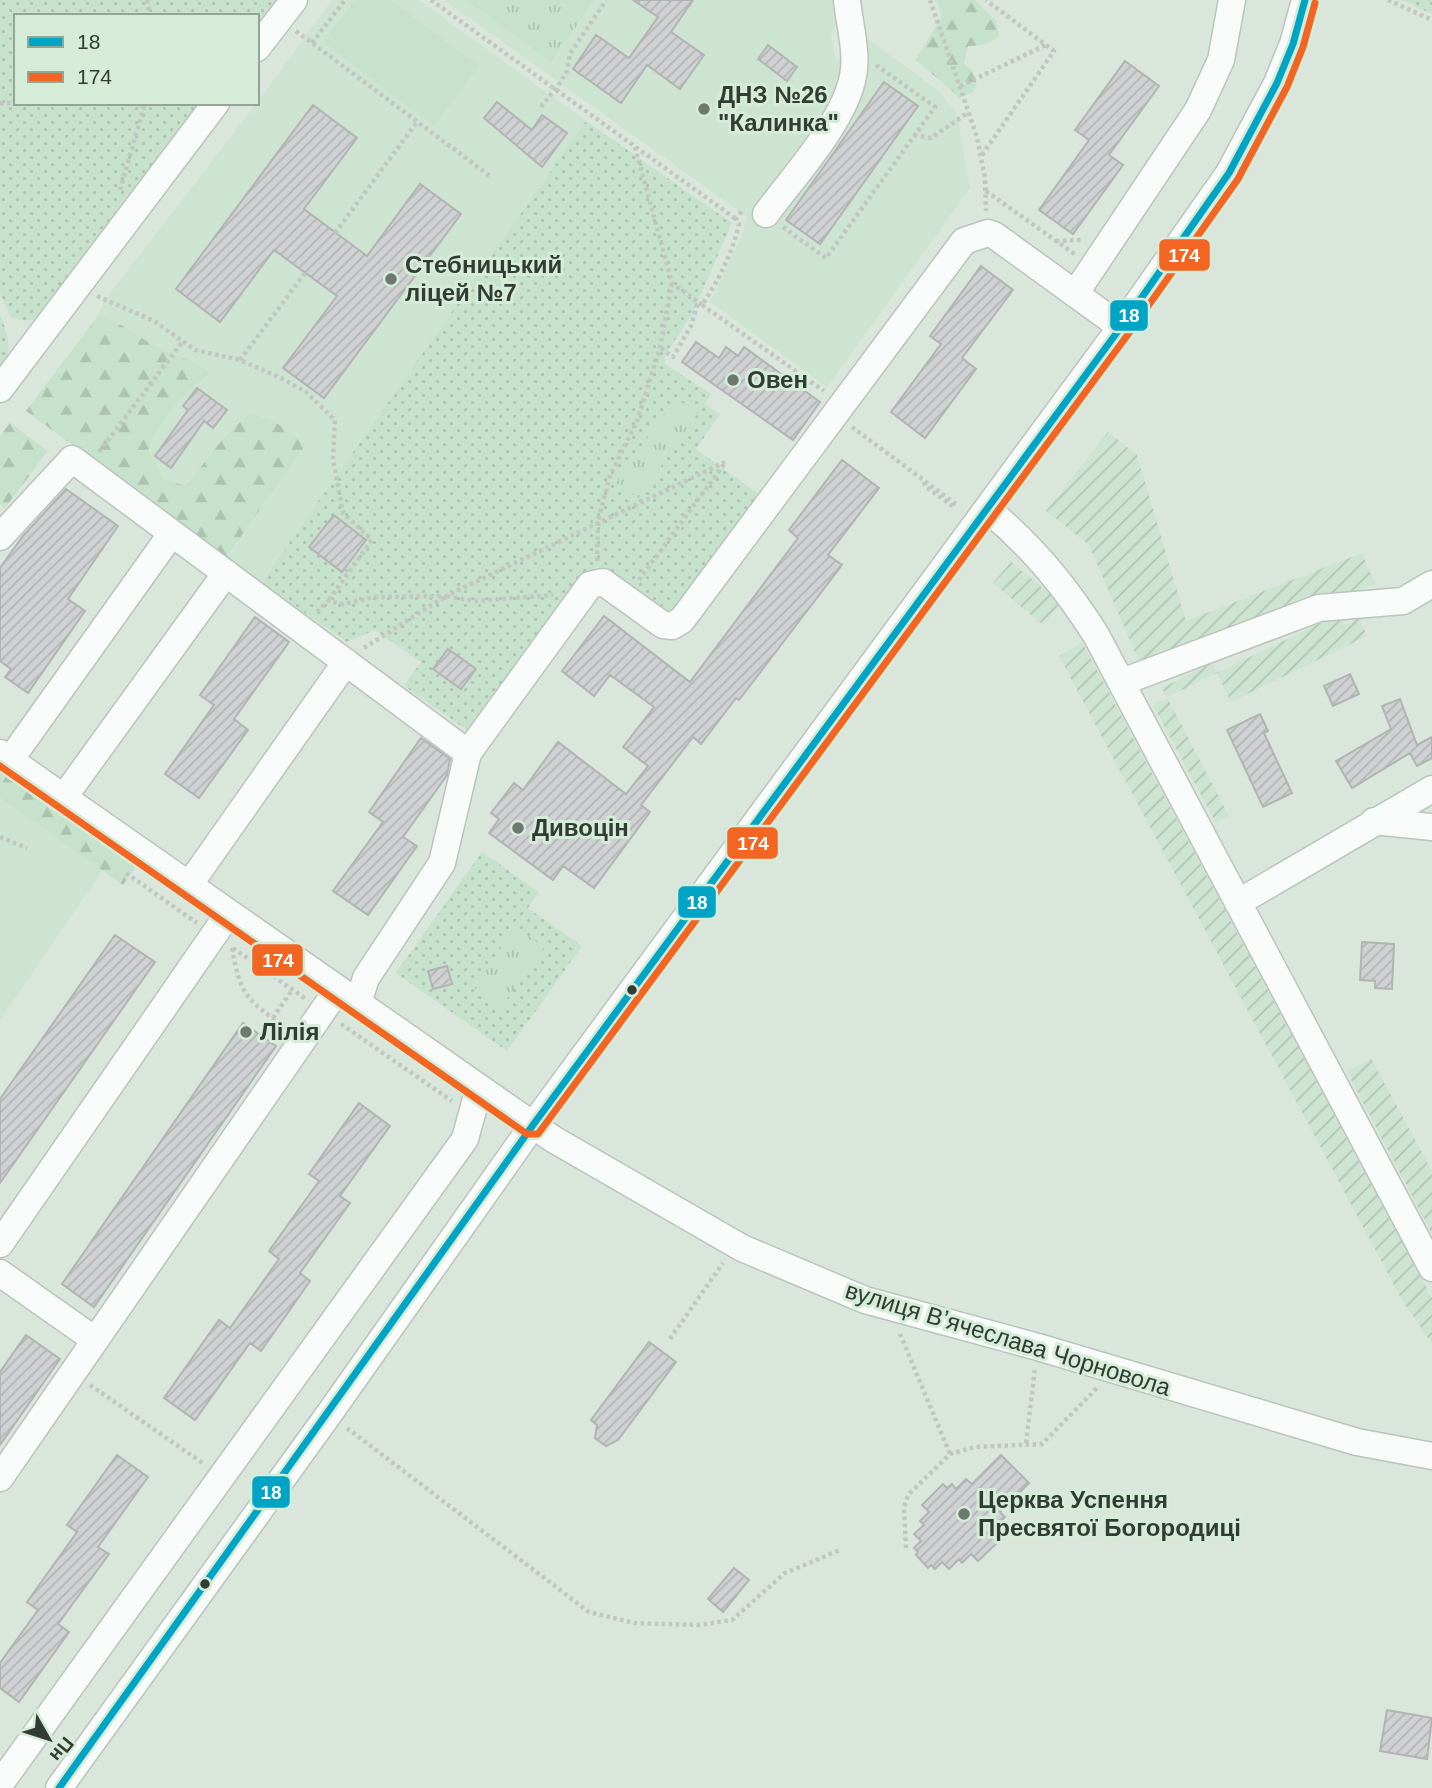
<svg xmlns="http://www.w3.org/2000/svg" width="1432" height="1788" viewBox="0 0 1432 1788" font-family="Helvetica,sans-serif">
<style>
.built{fill:#cee4d2}
.industrial{fill:url(#industrial-furrows)}
.grass{fill:url(#grass-dots)}
.forest{fill:url(#forest-firs)}
.park{fill:url(#park-tufts)}
.garden{fill:#c7e2cc}
.building{fill:url(#building-hatch);stroke:#b2b4b4;stroke-width:2}
.lines{fill:none;stroke-linecap:round;stroke-linejoin:round}
.minor-casing{stroke:#bac4bc;stroke-width:29}
.path{stroke:#c2c6c3;stroke-width:4.5;stroke-dasharray:3.5 3.5;stroke-linecap:butt}
.minor{stroke:#f9fbfa;stroke-width:26}
.bus-1-casing{stroke:#d4ecd8;stroke-width:12}
.bus-2-casing{stroke:#d4ecd8;stroke-width:12}
.bus-1{stroke:#02a4c6;stroke-width:7}
.bus-2{stroke:#f26522;stroke-width:7}
.poi-dot{fill:#6d786f;stroke:#d4ecd8;stroke-width:2.5}
.bus-dot{fill:#323c34;stroke:#d4ecd8;stroke-width:2.5}
.labels{text-anchor:middle;stroke-width:6;stroke-linejoin:round;paint-order:stroke}
.poi-label{font-size:24px;font-weight:bold;fill:#323c34;stroke:#d4ecd8;text-anchor:start}
.street-label{font-size:24px;fill:#323c34;stroke:#d4ecd8}
.line-badge{stroke:#d4ecd8;stroke-width:2.5}
.badge-label{font-size:19px;text-anchor:middle;font-weight:bold;fill:#fff}
</style>
<defs>
<pattern id="industrial-furrows" width="10" height="10" patternUnits="userSpaceOnUse" patternTransform="scale(1.75)"><rect width="10" height="10" fill="#cee4d2"/><path d="M-1 1l2-2M0 10L10 0M9 11l2-2" fill="none" stroke="#b1c4b5"/></pattern>
<pattern id="grass-dots" width="8" height="8" patternUnits="userSpaceOnUse" patternTransform="scale(1.75)"><rect width="8" height="8" fill="#c7e2cc"/><path d="M2 2h.1M6 6h.1" fill="none" stroke="#abc3b0" stroke-width="1.8" stroke-linecap="round"/></pattern>
<pattern id="forest-firs" width="22" height="20" patternUnits="userSpaceOnUse" patternTransform="scale(1.75)"><rect width="22" height="20" fill="#c7e2cc"/><path d="M5 1l3.5 6h-7zM16 11l3.5 6h-7z" fill="#abc3b0"/></pattern>
<pattern id="park-tufts" width="24" height="20" patternUnits="userSpaceOnUse" patternTransform="scale(1.75)"><rect width="24" height="20" fill="#c7e2cc"/><path d="M3 7l-1-3M5 7V3M7 7l1-3M15 17l-1-3M17 17v-4M19 17l1-3" fill="none" stroke="#abc3b0"/></pattern>
<pattern id="building-hatch" width="6" height="6" patternUnits="userSpaceOnUse" patternTransform="scale(1.75)"><rect width="6" height="6" fill="#cfd1d2"/><path d="M-1 1l2-2M0 6l6-6M5 7l2-2" fill="none" stroke="#b2b4b5"/></pattern>
</defs>
<rect width="100%" height="100%" fill="#dae6dc"/>
<path class="built" d="M332,0H419L620,145L337,477L260,583L26,411L98,316L104,301L257,103Z
M444,0H840L842,13L831,35L836,60L868,39L938,90L957,115L970,188L827,387L710,302L740,239L747,217Z
M0,798L103,870L0,1020Z"/>
<path class="industrial" d="M1108,432L1137,455L1186,621L1362,553L1375,584L1198,649L1140,664L1089,545L1046,511Z
M1011,562L1061,603L1043,625L993,583Z
M1339,614L1345,625L1359,618L1367,636L1231,702L1217,673L1167,697L1229,816L1216,823L1153,705L1167,698L1162,688L1212,663L1217,673Z
M1082,642L1432,1298V1344L1402,1300L1059,656Z
M1371,1058L1432,1171V1234L1347,1072Z"/>
<path class="grass" d="M0,0H282L257,33V16H16V103H205L46,314C33,321 23,323 10,316L0,293Z
M1402,0H1432V14Z
M586,121L732,223L692,315L666,353L665,364L711,394L705,404L720,414L696,449L761,496L674,617L597,566L474,735L404,686L421,662L375,630L347,642L261,583Z
M0,315C9,335 14,358 0,377Z
M482,852L539,892L528,908L582,946L507,1051L396,973Z"/>
<path class="forest" d="M936,0H975L996,21L999,35C989,46 982,45 968,46L964,63L973,71L977,85L973,92L960,98L916,60L942,15Z
M98,316C123,321 139,339 161,349C182,358 192,358 210,373C182,398 160,416 148,452L164,479L186,486L221,441L249,413L274,421L306,445L226,557L26,411Z
M10,423L48,451L5,508L0,504V436Z
M0,763L141,860L123,885L0,798Z"/>
<path class="park" d="M466,0H595L551,62Z
M675,398L698,413L639,498L616,483Z
M516,927L544,947L501,1007L473,987Z"/>
<path class="garden" d="M355,0H391L479,66L434,126L323,42Z"/>
<path class="building" d="M633,0H693L671,32L704,55L680,89L647,65L621,103L573,69L596,35L629,58L658,17Z
M768,45L797,67L787,81L758,59Z
M1125,61L1159,86L1109,155L1123,165L1073,234L1039,210L1089,140L1075,130Z
M884,82L918,106L820,244L786,220Z
M497,102L532,130L542,115L567,133L542,167L484,118Z
M313,105L357,138L304,209L367,256L420,184L461,214L324,398L283,368L337,296L274,250L220,322L176,289Z
M981,266L1013,290L962,358L976,369L925,438L891,412L941,344L930,336Z
M696,342L719,358L726,347L738,356L744,347L820,402L793,440L682,362Z
M197,388L227,410L213,428L204,421L171,468L155,456L188,410L183,406Z
M842,460L879,488L828,555L842,565L739,700L736,698L701,744L693,737L641,805L650,812L594,888L563,866L553,880L489,833L499,819L491,813L514,783L523,790L558,742L626,794L648,766L623,747L654,707L610,675L594,696L562,671L604,616L690,682L798,538L789,530Z
M66,489L118,526L68,599L85,611L28,693L5,677L11,669L0,661V568L23,536Z
M334,515L366,540L342,572L309,547Z
M255,617L289,642L234,719L248,730L199,798L165,774L214,705L200,695Z
M448,649L476,669L461,689L433,669Z
M1350,674L1359,694L1333,706L1324,686Z
M1400,699L1417,745L1432,737V758L1417,766L1410,753L1352,788L1336,761L1391,729L1382,706Z
M1260,714L1268,731L1264,733L1292,793L1263,807L1227,730Z
M421,738L450,759L447,775L403,837L417,846L368,915L333,891L383,822L369,812Z
M115,935L155,962L0,1183V1099Z
M1362,942L1394,944L1392,989L1375,988V981L1360,980Z
M447,966L452,984L433,989L428,971Z
M243,1023L276,1046L94,1307L62,1284Z
M359,1103L390,1126L340,1196L350,1203L300,1273L310,1281L261,1351L250,1343L195,1420L164,1398L219,1320L230,1328L279,1259L269,1251L319,1181L309,1174Z
M26,1335L60,1359L0,1445V1372Z
M649,1342L676,1362L618,1440L606,1446L595,1438L597,1425L591,1420Z
M117,1455L148,1477L98,1547L109,1554L58,1624L69,1632L19,1702L0,1688V1663L38,1610L27,1602L77,1532L67,1525Z
M1001,1455L1029,1483L1000,1512L1005,1517L995,1527L1000,1532L995,1536L999,1541L978,1561L971,1554L962,1563L959,1559L949,1569L942,1562L935,1569L931,1565L928,1568L916,1555L918,1552L914,1548L921,1541L914,1534L924,1525L920,1521L929,1512L922,1505L943,1484L947,1488L952,1484L956,1489L966,1479L972,1484Z
M734,1568L749,1580L723,1612L708,1599Z
M1387,1710L1432,1718L1427,1759L1380,1751Z"/>
<g class="lines">
<defs>
<path id="minor" d="M257,48L294,0
M766,214C793,177 845,121 853,76C858,53 849,23 847,0
M1075,294L1198,110L1221,60L1232,0
M0,389L216,103
M987,509C1032,546 1065,586 1096,635L1432,1268
M0,537L72,459L468,753
M1122,682L1319,608L1403,601L1432,584
M0,753L553,1139L742,1248L865,1300L1038,1347L1357,1442L1432,1456
M10,760L172,533
M64,797L226,573
M1374,821L1432,827
M189,885L346,662
M1239,902L1432,789
M358,1003L366,978L442,863L468,753L590,585L603,582L663,625L672,626L682,620L964,241L988,233L994,235L1121,327
M0,1244L229,913
M0,1273L95,1340
M0,1478L338,989
M0,1784L465,1139L479,1088
M59,1788L329,1414L533,1125L1121,327L1229,173L1277,83L1293,44L1305,0"/>
</defs>
<use href="#minor" class="minor-casing"/>
<path class="path" d="M147,0L150,16
M431,0L736,219
M930,0L977,137L985,178L986,211
M1388,0L1432,20
M296,31L490,176
M312,43L345,0
M960,86L1046,45
M0,103H16
M18,103H57
M541,107L560,83L567,71L570,54L606,0
M914,135L931,138L969,112
M635,147L672,283L698,302
M982,155L1054,51L986,0
M120,190L145,103
M986,191L1076,255
M783,227L826,258L935,107L876,65
M335,233L417,122
M1056,241L1082,240
M97,296L154,321L195,350L240,360L279,377L306,392L335,420L333,459L343,513L372,540L328,601
M702,305L824,391
M661,348L673,357L691,326L698,302L702,305C718,281 733,252 739,224L736,219L743,209
M240,360L305,273
M852,427L957,505
M99,452L183,341
M924,482L925,486L955,508
M597,561L598,521L610,476L637,421L660,348L672,283
M639,580L725,463
M317,612L328,601L343,604L375,597L446,596L725,462
M364,648L446,596L474,601L553,595
M0,837L27,848
M126,873L197,923
M232,948C240,994 246,1000 284,1026
M233,948L306,999
M273,1018L292,990
M341,1024L452,1101
M900,1334L950,1454
M670,1339L723,1263
M90,1385L204,1464
M347,1428L589,1612L634,1623L698,1625L732,1620L785,1573L840,1550
M1026,1443L1035,1369
M906,1548L904,1507L908,1495L950,1454L975,1447L1042,1444L1097,1388"/>
<use href="#minor" class="minor"/>
<defs>
<path id="bus-1" d="M59,1788L533,1125L1121,327L1229,173L1277,83L1293,44L1305,0"/>
<path id="bus-2" d="M0,766L527,1134H538L1129,333L1238,179L1287,87L1303,47L1315,3"/>
</defs>
<use href="#bus-1" class="bus-1-casing"/>
<use href="#bus-2" class="bus-2-casing"/>
<use href="#bus-1" class="bus-1"/>
<use href="#bus-2" class="bus-2"/>
</g>
<g class="poi-dot">
<circle cx="704" cy="109" r="7"/>
<circle cx="391" cy="279" r="7"/>
<circle cx="733" cy="380" r="7"/>
<circle cx="518" cy="828" r="7"/>
<circle cx="246" cy="1032" r="7"/>
<circle cx="964" cy="1514" r="7"/>
</g>
<g class="bus-dot">
<circle cx="632" cy="990" r="6"/>
<circle cx="205" cy="1584" r="6"/>
</g>
<g class="labels">
<g class="poi-label">
<text x="718" y="103">ДНЗ №26<tspan x="718" dy="28">"Калинка"</tspan></text>
<text x="405" y="273">Стебницький<tspan x="405" dy="28">ліцей №7</tspan></text>
<text x="747" y="388">Овен</text>
<text x="532" y="836">Дивоцін</text>
<text x="260" y="1040">Лілія</text>
<text x="978" y="1508">Церква Успення<tspan x="978" dy="28">Пресвятої Богородиці</tspan></text>
</g>
<g class="street-label">
<text transform="translate(1008 1339) rotate(17)" y="8">вулиця Вʼячеслава Чорновола</text>
</g>
</g>
<g class="line-badge">
<rect x="1158" y="238" width="53" height="34" rx="7" fill="#f26522"/>
<rect x="1109" y="299" width="40" height="33" rx="7" fill="#02a4c6"/>
<rect x="726" y="826" width="53" height="34" rx="7" fill="#f26522"/>
<rect x="677" y="885" width="40" height="34" rx="7" fill="#02a4c6"/>
<rect x="251" y="943" width="53" height="34" rx="7" fill="#f26522"/>
<rect x="251" y="1475" width="40" height="34" rx="7" fill="#02a4c6"/>
</g>
<g class="badge-label">
<text x="1184" y="262">174</text>
<text x="1129" y="322">18</text>
<text x="753" y="850">174</text>
<text x="697" y="909">18</text>
<text x="278" y="967">174</text>
<text x="271" y="1499">18</text>
</g>
<rect x="14" y="14" width="245" height="91" fill="#d4ecd8" stroke="#93a696" stroke-width="2"/>
<rect x="28" y="37" width="35" height="10" fill="#02a4c6" stroke="#93a696" stroke-width="2"/>
<text x="77" y="49" font-size="21" fill="#323c34">18</text>
<rect x="28" y="72" width="35" height="10" fill="#f26522" stroke="#93a696" stroke-width="2"/>
<text x="77" y="84" font-size="21" fill="#323c34">174</text>
<g transform="translate(49 1739) rotate(129)" stroke="#d4ecd8" stroke-width="5" paint-order="stroke">
<path d="M0-5L12 26L0 18L-12 26Z" fill="#323c34"/>
<text y="-10" font-size="19" font-weight="bold" text-anchor="middle" fill="#323c34">Пн</text>
</g>
</svg>
